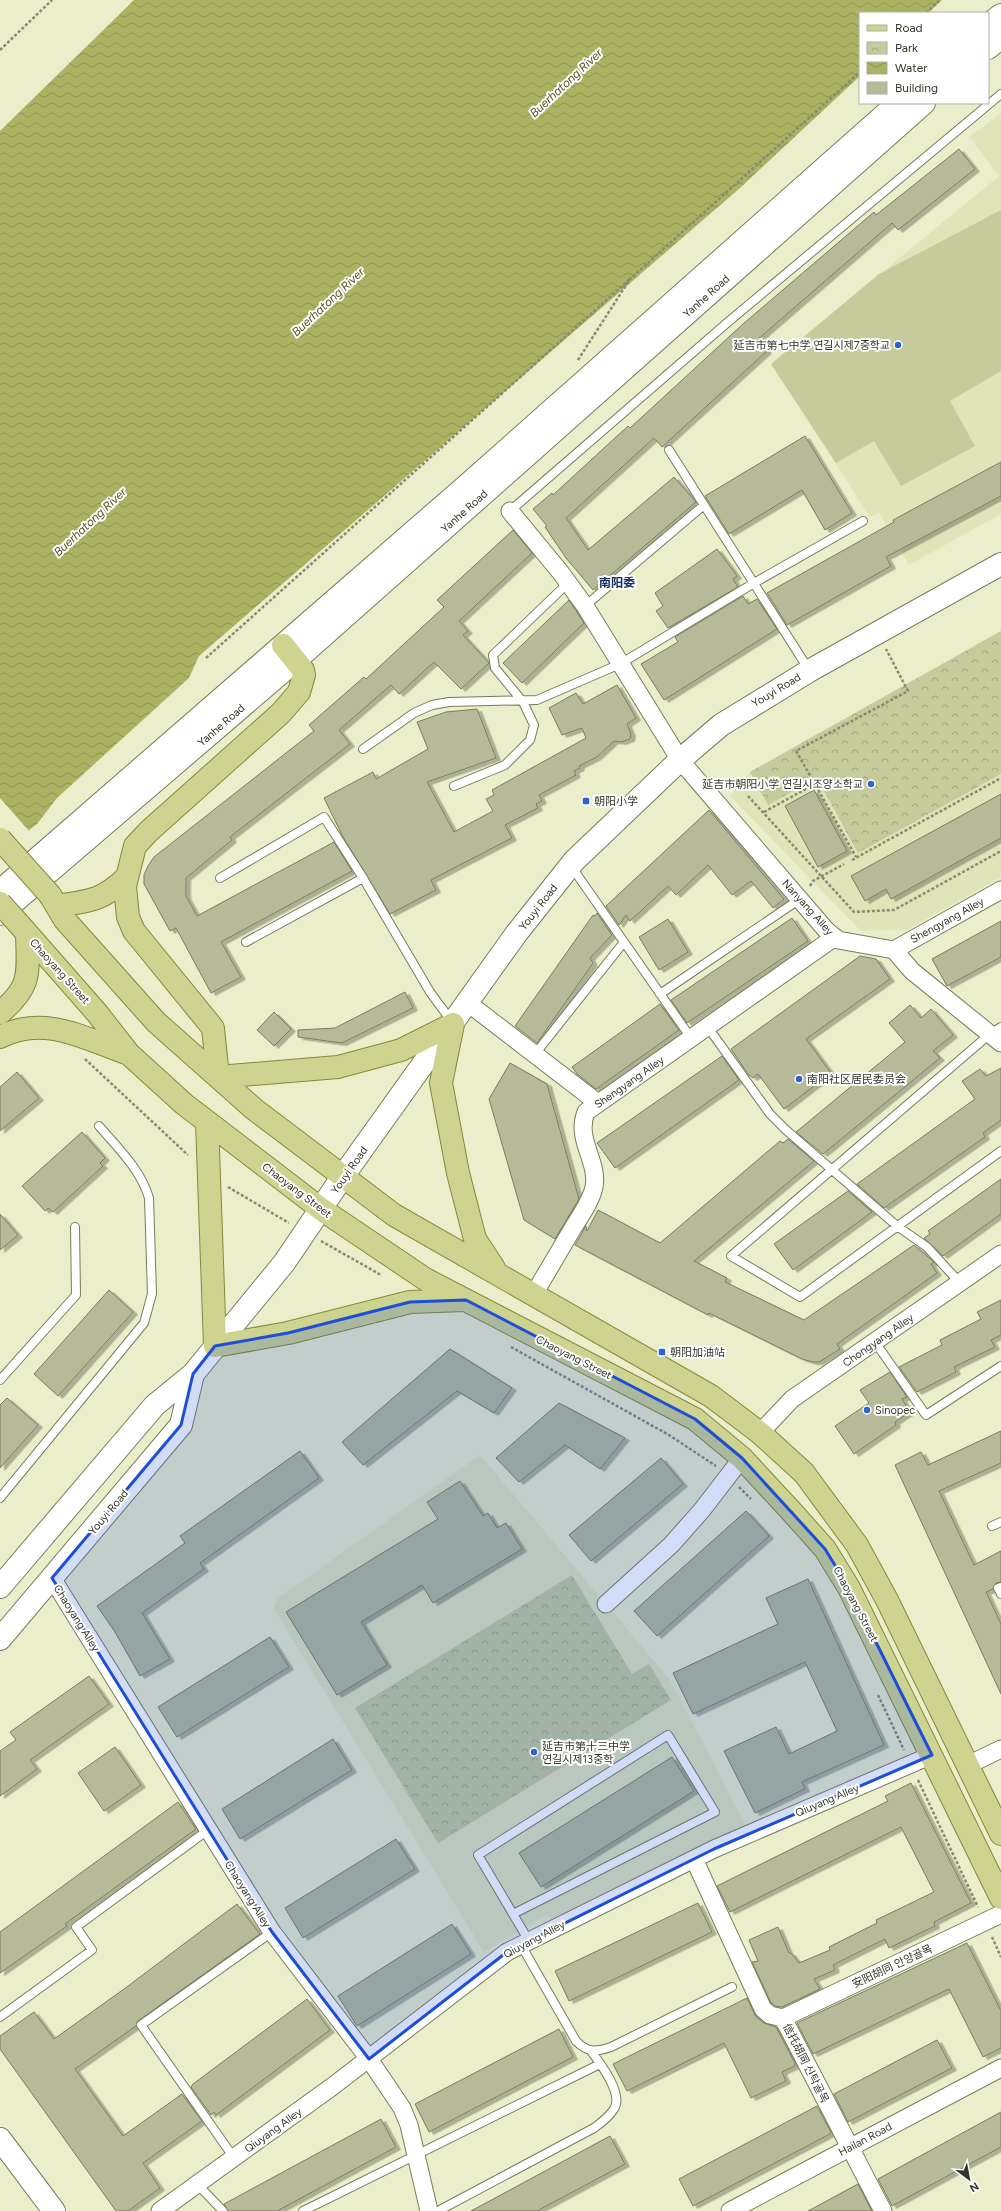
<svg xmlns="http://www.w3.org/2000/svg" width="1001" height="2211" viewBox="0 0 1001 2211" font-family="Figtree,'Noto Sans SC','Noto Sans KR',sans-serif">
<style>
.built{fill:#e0e5b9}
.grass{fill:#c5cb9a}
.park{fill:url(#park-crowns)}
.water{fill:url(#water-waves)}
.pier{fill:#eaeeca}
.building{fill:#b6ba98;stroke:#7a7d5d;filter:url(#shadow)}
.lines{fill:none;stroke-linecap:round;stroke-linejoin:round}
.lane-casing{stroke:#797c5c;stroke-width:10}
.street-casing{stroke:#797c5c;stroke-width:19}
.secondary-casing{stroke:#797c5c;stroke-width:24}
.primary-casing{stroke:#83893b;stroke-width:24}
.path{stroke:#888a72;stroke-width:2.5;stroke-dasharray:3 2;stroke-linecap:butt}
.lane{stroke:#fff;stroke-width:8}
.street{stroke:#fff;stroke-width:17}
.secondary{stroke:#fff;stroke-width:22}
.primary{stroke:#ced38f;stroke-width:22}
.primary-bridge-casing{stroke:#83893b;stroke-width:24;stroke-linecap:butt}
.primary-bridge{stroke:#ced38f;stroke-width:22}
.marked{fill:#1d4ed8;fill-opacity:0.2;stroke:#1d4ed8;stroke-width:3;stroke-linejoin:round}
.poi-dot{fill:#3063d1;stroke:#fff;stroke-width:1.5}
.labels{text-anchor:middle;stroke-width:4;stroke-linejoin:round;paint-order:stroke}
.street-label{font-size:11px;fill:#353628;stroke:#fff}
.poi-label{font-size:11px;fill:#353628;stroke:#fff;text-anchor:start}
.water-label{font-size:12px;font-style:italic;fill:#52561c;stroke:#fff}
.neighbourhood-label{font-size:12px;font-weight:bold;fill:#142d62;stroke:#fff}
</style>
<defs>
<pattern id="park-crowns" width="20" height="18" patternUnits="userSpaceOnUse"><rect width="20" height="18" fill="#c5cb9a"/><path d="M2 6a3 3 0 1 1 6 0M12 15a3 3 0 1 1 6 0" fill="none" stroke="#a1a67e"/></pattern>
<pattern id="water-waves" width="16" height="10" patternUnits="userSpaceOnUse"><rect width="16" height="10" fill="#abb262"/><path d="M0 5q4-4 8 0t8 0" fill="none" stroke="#8c9251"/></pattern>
<filter id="shadow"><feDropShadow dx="4.5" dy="2.5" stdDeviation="0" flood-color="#0004"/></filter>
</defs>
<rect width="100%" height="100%" fill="#eaeeca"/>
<path class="built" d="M1001,113V514L909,565L879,513L870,517L771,364L999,176L969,137Z
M1001,631V877L907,930L861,931L730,796L750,772Z
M480,1455L670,1680L745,1824L559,1922L546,1915L484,1952L274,1609L277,1599Z"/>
<path class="grass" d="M1001,210V371L950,401L975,446L901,486L874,441L836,463L771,364L879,274Z"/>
<path class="park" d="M1001,631V774L858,853L817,778L768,805L750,772Z
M572,1575L632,1674L649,1664L671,1700L438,1843L355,1708Z"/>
<path class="water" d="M134,0H942L928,13H860V76L740,188L199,656L189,678L57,798L37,824L0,853V131Z"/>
<path class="pier" d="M0,798L30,832L0,855Z"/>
<path class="building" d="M959,149L975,169L898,230L892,223L757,340L767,351L662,447L654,438L566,518L588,550L674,477L696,502L593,590L566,558L545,527L547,526L533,509L552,493L553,495L628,426L630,428L743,324L874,212L876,215Z
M805,436L852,513L825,530L802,490L729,534L705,496Z
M1001,462V496L886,557L891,566L787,625L767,593L894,522L893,520Z
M513,530L532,553L459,621L468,631L463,635L489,663L461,689L434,662L399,694L391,685L339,730L350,744L230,837L232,840L186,878V896L197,916L334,842L352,871L221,942L241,977L211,993L176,928L170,931L144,884V875L148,866L154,857L314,731L309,725L364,677L366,679L444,607L437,600Z
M717,549L737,576L733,579L738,587L668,628L656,611L663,606L655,593Z
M743,596L748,604L757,599L777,629L664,700L641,664L678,642L675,637Z
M569,600L584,623L522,683L503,663Z
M617,685L636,718L627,724L631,734L630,739L621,742L614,741L597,757L579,766L580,768L574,771L576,775L539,795L542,801L536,804L538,808L505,825L512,838L431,880L436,890L390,914L343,837L324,798L373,772L376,779L428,749L417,722L446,712L477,709L496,758L427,782L454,832L493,811L486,799L494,795L492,790L586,738L582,728L562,735L549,708L576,693L583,704Z
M814,790L847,851L818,867L785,806Z
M1001,794V838L891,899L886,889L865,901L851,876Z
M709,810L784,899L773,908L751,881L732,895L708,865L676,895L668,886L630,921L626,915L619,925L606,906Z
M597,913L612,935L590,958L593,963L537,1043L515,1026L593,915L595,916Z
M792,918L808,941L687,1023L671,1000Z
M668,919L688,952L659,970L639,937Z
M1001,921V957L947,986L932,959Z
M860,956L876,959L890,979L806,1039L831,1073L784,1109L758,1074L753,1078L748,1074L731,1049Z
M405,992L413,1008L342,1043L298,1037V1030L335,1028Z
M660,1004L679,1030L596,1089L577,1074L572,1067Z
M910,1005L921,1018L931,1009L953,1035L933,1051L940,1058L823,1154L796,1132L905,1042L889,1023Z
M274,1012L291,1029L274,1046L257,1030Z
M722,1056L739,1080L615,1168L597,1143Z
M510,1063L547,1084L579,1199L555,1239L524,1220L489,1099Z
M1001,1068V1120L983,1133L985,1137L884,1208L857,1184L975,1099L962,1081L980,1069L986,1076Z
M17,1072L39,1098L0,1131V1087Z
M82,1132L105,1158L100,1163L103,1166L53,1212L48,1208L45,1211L22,1186Z
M788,1139L814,1161L694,1261L727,1278L725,1282L804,1320L914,1245L934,1262L931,1264L937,1273L837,1344L840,1349L819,1362H813L802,1359L709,1313L708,1315L575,1245L586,1226L587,1231L598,1210L660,1243L780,1141L783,1143Z
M1001,1179V1214L943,1256L924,1238L930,1234L928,1231Z
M848,1191L872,1212L793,1270L774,1244Z
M0,1214L18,1235L0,1250Z
M109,1290L133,1312L58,1396L34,1374Z
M1001,1300V1335L991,1340L995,1347L954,1367L956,1372L917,1392L899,1367L942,1345L940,1340L981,1319L977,1312Z
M450,1349L512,1388L494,1413L457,1391L363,1465L342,1442Z
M890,1372L907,1397L902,1399L910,1412L895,1422L896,1425L854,1454L835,1426L869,1403L860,1390Z
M7,1398L38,1425L0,1468V1405Z
M559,1403L625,1438L600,1469L565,1445L519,1482L496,1458Z
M1001,1431V1463L939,1491L974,1565L1001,1551V1582L996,1583L993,1589L986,1592L1001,1624V1694L895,1465L921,1452L928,1465Z
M300,1451L319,1478L200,1563L204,1569L142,1613L170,1659L140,1676L115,1632L97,1606L185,1543L180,1536Z
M661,1458L683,1484L591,1561L569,1535Z
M460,1481L483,1516L488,1513L497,1528L506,1523L522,1549L433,1603L422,1585L361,1622L387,1665L337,1695L286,1612L438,1519L427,1502Z
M746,1511L769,1536L657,1636L634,1611Z
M808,1579L884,1745L802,1782L805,1789L755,1813L724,1751L776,1727L789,1754L837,1731L805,1662L693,1714L673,1673L778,1624L766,1598Z
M270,1637L289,1667L177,1737L158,1707Z
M89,1676L109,1704L30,1760L37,1769L0,1796V1751L16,1740L10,1732Z
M333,1739L352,1770L240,1839L222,1809Z
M115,1747L141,1785L104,1811L78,1773Z
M672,1757L694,1791L541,1887L519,1853Z
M911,1783L971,1903L934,1922L935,1926L889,1948L885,1939L833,1965L835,1970L814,1979L820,1989L782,2007L775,2006L771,2003L752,1962L758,1961L749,1940L778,1927L789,1953H791L799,1963L830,1950L829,1947L877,1923L876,1920L934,1892L901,1827L730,1912L717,1886L888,1801L885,1796Z
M178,1802L196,1829L65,1924L67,1926L0,1973V1932Z
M396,1839L415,1869L303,1938L285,1908Z
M698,1903L712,1932L569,2001L555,1971Z
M237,1904L260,1934L138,2021L136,2026L75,2069L123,2136L182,2094L202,2121L143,2163L160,2188L128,2211H116L0,2049V2036L34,2012L54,2039L124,1989Z
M452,1924L471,1954L357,2026L338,1996Z
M967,1943L1001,2011V2048L983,2057L949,1989L813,2054L797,2023Z
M747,1998L756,2017L764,2023L776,2027L795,2063V2066L782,2072L786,2081L751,2098L724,2043L627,2091L613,2064Z
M307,1999L330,2030L216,2115L214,2112L211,2115L191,2087L193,2084Z
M559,2029L573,2057L429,2132L415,2104Z
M937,2040L952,2068L848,2122L834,2094Z
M817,2106L831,2132L830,2134L693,2206L679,2179Z
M1001,2112V2147L892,2206L878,2179Z
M381,2119L396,2147L277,2211H228L224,2204Z
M610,2136L625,2164L537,2211H471Z
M858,2184L872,2211H808Z"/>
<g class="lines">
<defs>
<path id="lane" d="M669,450L809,670
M510,511L728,322L1001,94
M585,606L704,505
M363,749L414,713L432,705L449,702L537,700L620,664L754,583L863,521
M454,786L505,765L530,740L534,725L523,702L495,668L493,655L568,583
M571,866L691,1038
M220,878L324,817L363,878L430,992L452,1022
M246,942L363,878
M660,994L800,899
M707,1026L770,1114L786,1130L897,1226L927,1247L960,1283
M1001,1027L990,1034L731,1256L800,1297L1001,1151
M535,1054L624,942
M875,1342L926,1415L1001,1366
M0,1380L76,1295L75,1227
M0,1498L144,1323L152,1294L149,1198C141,1170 118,1148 99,1126
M992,1526L1001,1522
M1001,1587L998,1588L1001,1594
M513,1914L715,1812L668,1735L478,1855L529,1941
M521,1945L576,2041C588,2053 596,2052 611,2047L732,1987
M0,2017L92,1950L76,1927L208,1830
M234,2158L141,2025L272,1932
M197,2184L223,2211
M303,2211L600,2064
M438,2211L594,2128C601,2123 609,2117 614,2109C624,2094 600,2063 591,2051"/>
<path id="street" d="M510,511L561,573L585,606L680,760L826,930L838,940L894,950L912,971L1001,1043
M894,950L1001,890
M468,1003L598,1103
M534,1294C547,1272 560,1250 573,1228C581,1215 591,1201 594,1187C599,1161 575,1140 586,1112L835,937
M760,1433L792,1399L1001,1254
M52,1578L272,1932L369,2059L402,2108L409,2125L429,2211
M606,1604L671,1545L702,1510L742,1458
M968,1765L1001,1749
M694,1859L763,2009L770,2015L783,2018
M783,2018L1001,1914
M783,2018L883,2211
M160,2211L333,2086L507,1952L714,1849L932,1755
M730,2211L1001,2068"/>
<path id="secondary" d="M988,25L1001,15
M988,48L1001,37
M0,891L466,486L898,103
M0,914L296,660L924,103
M0,1587L155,1405L193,1374L284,1263L343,1176L516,934L574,861L680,760L721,725L809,671L1001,564
M0,1639L181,1425L193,1374
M0,2139L54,2211"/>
<path id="primary" d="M50,895L65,920L156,1022L254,1109L394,1215L711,1396L760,1433L804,1473L857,1545L887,1600L1001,1834
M57,906C89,901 102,901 126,878
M18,923L97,1013L129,1054L184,1104L321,1209L425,1279L695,1419L742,1458L792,1512L825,1549L849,1588L1001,1898
M0,1013C32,986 28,974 27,935
M453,1024L441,1083L458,1173L475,1239L494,1268
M0,1037C45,1014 85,1039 129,1054
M218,1077L213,1028L134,931L128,917L125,886L135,846L149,831L281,713L299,692L304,675L303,670L283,645
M218,1077L338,1067L401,1050L453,1024
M207,1122L215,1346L288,1333L410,1302L464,1300"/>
</defs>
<use href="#lane" class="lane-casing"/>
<use href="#street" class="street-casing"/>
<use href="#secondary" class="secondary-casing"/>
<use href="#primary" class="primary-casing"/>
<path class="path" d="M926,13L940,0
M0,50L52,0
M578,360L630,279L860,72
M206,658L630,279
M815,784L796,751L908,691L886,649
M748,796L854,912L894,910L1001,851
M764,812L815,784L856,857
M852,860L1001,778
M810,886L813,881L844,864
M85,1059L188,1155
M228,1187L289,1223
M321,1241L381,1275
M511,1347L669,1435L716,1466
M739,1487L751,1499
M878,1695L904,1750
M918,1780L978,1907
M992,1937L1001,1957"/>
<use href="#lane" class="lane"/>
<use href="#street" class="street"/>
<use href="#secondary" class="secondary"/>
<use href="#primary" class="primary"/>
<defs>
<path id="primary-bridge" d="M0,839L50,895
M0,903L18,923"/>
</defs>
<use href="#primary-bridge" class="primary-bridge-casing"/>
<use href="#primary-bridge" class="primary-bridge"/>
</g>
<path class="marked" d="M466,1300L695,1419L742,1458L825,1549L849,1588L932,1755L714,1849L507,1952L369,2059L272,1932L52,1578L181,1425L193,1374L215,1346L288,1333L410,1302Z"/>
<g class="poi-dot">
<circle cx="898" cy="345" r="4"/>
<circle cx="871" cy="784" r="4"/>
<rect x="582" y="797" width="8" height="8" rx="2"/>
<circle cx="799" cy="1079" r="4"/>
<rect x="658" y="1348" width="8" height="8" rx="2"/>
<circle cx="867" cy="1410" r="4"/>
<circle cx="534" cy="1752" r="4"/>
</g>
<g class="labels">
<g class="street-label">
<text transform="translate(706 296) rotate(-42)" y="4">Yanhe Road</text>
<text transform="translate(464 511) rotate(-42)" y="4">Yanhe Road</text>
<text transform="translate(776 690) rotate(-31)" y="4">Youyi Road</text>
<text transform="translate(221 725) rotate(-41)" y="4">Yanhe Road</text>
<text transform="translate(538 907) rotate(-52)" y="4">Youyi Road</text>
<text transform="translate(808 907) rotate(48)" y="4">Nanyang Alley</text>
<text transform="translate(947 920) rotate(-29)" y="4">Shengyang Alley</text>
<text transform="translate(60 971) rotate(48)" y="4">Chaoyang Street</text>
<text transform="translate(629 1082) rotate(-35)" y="4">Shengyang Alley</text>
<text transform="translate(349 1170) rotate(-55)" y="4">Youyi Road</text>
<text transform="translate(297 1190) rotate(37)" y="4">Chaoyang Street</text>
<text transform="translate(878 1340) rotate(-35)" y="4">Chongyang Alley</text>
<text transform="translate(574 1357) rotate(27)" y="4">Chaoyang Street</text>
<text transform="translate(108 1512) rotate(-50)" y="4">Youyi Road</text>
<text transform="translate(856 1604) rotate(62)" y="4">Chaoyang Street</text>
<text transform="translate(77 1618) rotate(58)" y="4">Chaoyang Alley</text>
<text transform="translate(827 1800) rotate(-23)" y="4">Qiuyang Alley</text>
<text transform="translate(248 1894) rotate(58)" y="4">Chaoyang Alley</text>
<text transform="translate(534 1939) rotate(-28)" y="4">Qiuyang Alley</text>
<text transform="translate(892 1966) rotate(-25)" y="4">安阳胡同 안양골목</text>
<text transform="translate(806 2063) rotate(63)" y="4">信托胡同 신탁골목</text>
<text transform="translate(273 2130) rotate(-36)" y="4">Qiuyang Alley</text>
<text transform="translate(865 2139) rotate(-28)" y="4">Hailan Road</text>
</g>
<g class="poi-label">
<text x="890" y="349" text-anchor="end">延吉市第七中学 연길시제7중학교</text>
<text x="863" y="788" text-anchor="end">延吉市朝阳小学 연길시조양소학교</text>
<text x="594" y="805">朝阳小学</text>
<text x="807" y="1083">南阳社区居民委员会</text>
<text x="670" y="1356">朝阳加油站</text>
<text x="875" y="1414">Sinopec</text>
<text x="542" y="1750">延吉市第十三中学<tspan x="542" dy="13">연길시제13중학</tspan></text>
</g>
<g class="water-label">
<text transform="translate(566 83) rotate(-43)" y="4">Buerhatong River</text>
<text transform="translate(328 302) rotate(-43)" y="4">Buerhatong River</text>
<text transform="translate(90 522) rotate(-43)" y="4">Buerhatong River</text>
</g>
<g class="neighbourhood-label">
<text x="617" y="587">南阳委</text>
</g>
</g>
<rect x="859" y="12" width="130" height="92" fill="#ffffff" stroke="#aeafa9"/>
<rect x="867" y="25" width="20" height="6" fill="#ced38f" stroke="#aeafa9"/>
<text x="895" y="32" font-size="12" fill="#353628">Road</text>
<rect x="867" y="42" width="20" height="12" fill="url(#park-crowns)" stroke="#aeafa9"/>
<text x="895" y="52" font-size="12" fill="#353628">Park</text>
<rect x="867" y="62" width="20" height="12" fill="url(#water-waves)" stroke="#aeafa9"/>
<text x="895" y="72" font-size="12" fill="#353628">Water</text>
<rect x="867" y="82" width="20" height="12" fill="#b6ba98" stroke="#aeafa9"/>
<text x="895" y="92" font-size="12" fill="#353628">Building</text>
<g transform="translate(969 2179) rotate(148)" stroke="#ffffff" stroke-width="3" paint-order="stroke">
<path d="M0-3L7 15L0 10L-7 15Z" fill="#353628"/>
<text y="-6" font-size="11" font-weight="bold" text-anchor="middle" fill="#353628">N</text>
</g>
</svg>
